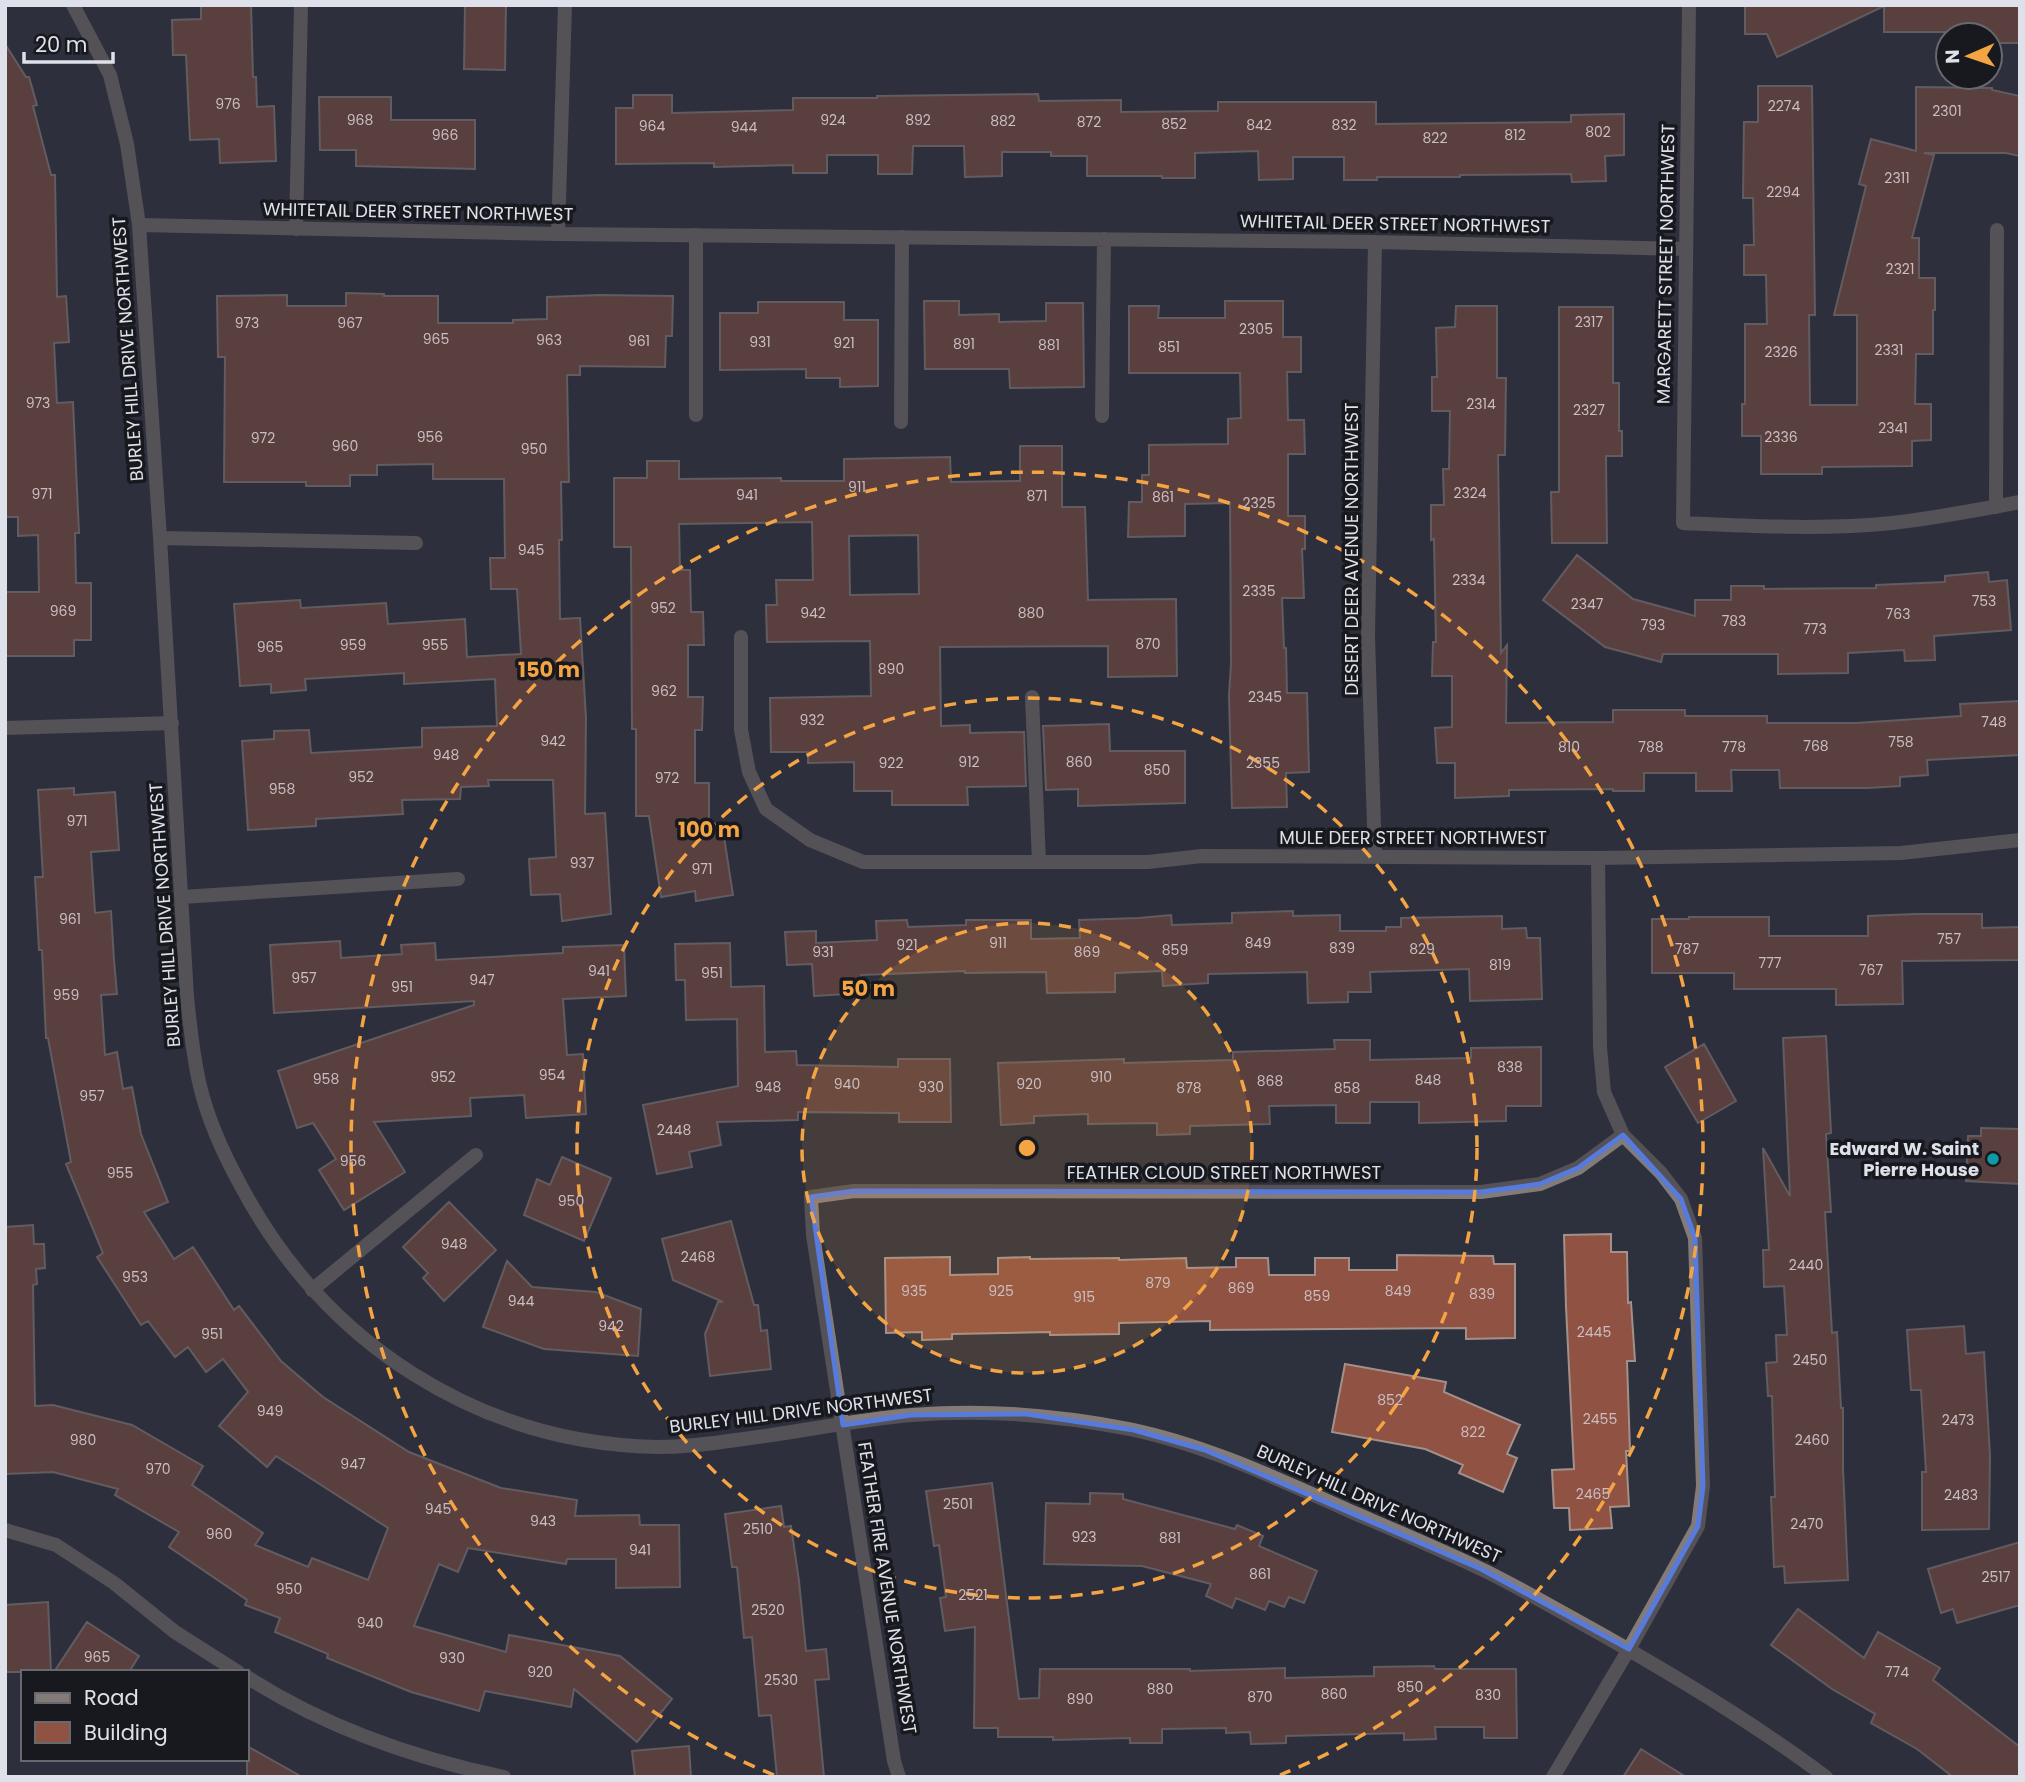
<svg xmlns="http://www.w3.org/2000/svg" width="2025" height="1782" viewBox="0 0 2025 1782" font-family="Poppins,sans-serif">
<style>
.building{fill:#905243;stroke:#a2908b;stroke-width:2;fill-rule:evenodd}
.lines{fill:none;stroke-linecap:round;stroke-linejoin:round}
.service{stroke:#837b78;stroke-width:14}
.minor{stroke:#837b78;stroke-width:14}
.marked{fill:none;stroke:#577add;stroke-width:5;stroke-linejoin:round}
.ring{fill:none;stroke:#f4a443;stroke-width:3.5;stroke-dasharray:12 9}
.culture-dot{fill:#0f9aa8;stroke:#17191e;stroke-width:2.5}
.labels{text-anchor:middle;stroke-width:7;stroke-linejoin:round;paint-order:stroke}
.number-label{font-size:14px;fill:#cabdc0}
.street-label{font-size:18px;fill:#dee1e9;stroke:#17191e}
.poi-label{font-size:18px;font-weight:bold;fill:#dee1e9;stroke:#17191e;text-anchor:end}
.centre{fill:#f4a443;stroke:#17191e;stroke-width:3.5}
.ring-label{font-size:21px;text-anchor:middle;font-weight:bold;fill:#f4a443;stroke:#17191e;stroke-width:7;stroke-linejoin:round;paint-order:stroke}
</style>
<rect width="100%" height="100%" fill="#2d303d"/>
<path class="building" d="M201,5H251L253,77H256L257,107L274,106L276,161L220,163L219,139L190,140L186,55H173L172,20L201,19Z
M465,5H506L505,70L464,69Z
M1745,5H2020V43H1990V35H1966V32H1884V6L1777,57L1767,34H1745Z
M5,44L26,77H29L37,105L33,106L51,175H55L57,297L66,296L69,342L54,343L57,403L73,402L79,533H75L76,583H91V640H74V656H5V592H39L38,535L18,536V517H5Z
M1758,86H1812L1815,315H1809L1810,405H1857V315H1834L1866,186L1859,184L1871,139L1916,151V87L1992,88V90L2020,96V156L2006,153H1924L1934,155L1912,238H1919V278H1935V310H1933V354H1916L1915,404H1931V440L1912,441V466L1822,467V474H1761V436H1742V404H1745V324H1767L1766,275H1744V245H1754L1753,198H1743L1744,122H1758Z
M1038,94L1039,101L1121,100V112L1218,111V102H1376V124L1571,122V115L1624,114V155L1605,156L1606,181L1572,182L1571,174L1460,175V177H1377V180H1344V157H1293V179L1259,180L1258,151L1195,153V178H1162V176H1087V156H1051V152H1002V176L965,177L964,146H913L912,174H878V155H827V173H793V165L714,167V163L616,164V108H633V95H672V113L793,110V98H877V96Z
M319,97H391V120H475V169L356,166V150H320Z
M346,293L384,294V296H438V323H513V320L547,319V297L599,295L673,296L672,336H666L665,367L580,366V375H567L569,482H561L562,540H559L560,619L580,618L586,718L585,814L605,813L611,914L562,921L560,894L531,895L529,859L556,857L553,780H488L489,786L461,787L460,799L402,800L403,814L316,819V826L248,830L242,741L274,739V731L309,730L311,753L422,747V728L497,726L495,679L404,684V673L305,679L306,690L271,693V684L240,686L234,604L300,600L301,608L386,603L388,624L465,619L467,657L521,654L517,589H491L490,558H505L504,479H433V464L377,465V475H350V486H306V482H224L225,357H218L217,296L287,295V306H346Z
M924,301H959V315L999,314V322L1046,321V303H1083L1084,387L1010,388L1009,369H925Z
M1225,301H1283V337H1301V372H1287L1288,420H1304L1305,454H1288V516H1305V549H1302L1304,598H1282L1284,648H1286L1287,693H1307L1309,772L1286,773L1287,807L1232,808L1229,696L1231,664L1230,503L1185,504V536L1128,537L1129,502H1142V475H1149V445L1228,444V419L1241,418L1240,373H1129V306H1159L1158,318H1225Z
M758,302H844V320H878V386L840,387V378H806V369L720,370V313H758Z
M1456,306H1497V378H1506L1505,455H1498L1501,653L1507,645L1506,723L1613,722V710H1685V716H1767V723H1856L1961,716L1960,704L2020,701V755L1927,760L1928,775L1900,777V786L1868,788H1780L1779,770H1731L1732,791H1696V773H1644V791H1613V789L1509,790V796L1455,798V763H1437L1435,728L1452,727V676H1432L1433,642H1436L1434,539L1431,540V505H1444L1443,469H1449L1450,411H1432V377H1437L1436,328L1455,327Z
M1559,307H1613V383H1619V431H1622V456H1606L1607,543H1552L1551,492H1559Z
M1020,446H1062V507H1085L1088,600L1176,599L1177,676L1108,677V646L940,647L941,726L970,725V733L1024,732L1026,786L967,787L968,805H892V791H854V762L808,763V752H771L770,698L871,696L870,641L767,642L766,605H777L776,580H813L812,522L679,524L680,570H690L691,612H703L704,645H688V697H703L702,730H695V783H709V826L722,824L733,895L696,901L695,891L661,897L649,816H636V729H632L631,547H614V478H647V461H679V479L781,478V481H844V459L950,457L951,482L1020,481ZM918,535L919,594L850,595L849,536Z
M1577,555L1633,599L1695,616V600H1731V586H1764V589L1876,588V585L1945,582V576L1988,572L1989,582L2007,580L2011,630L1934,636L1935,660L1905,661L1904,650L1848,653V673L1778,674V654H1663L1661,662L1605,647L1543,600Z
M1109,724L1110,751H1185V803L1078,806V789L1046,790L1043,726Z
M74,788V795L115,792L119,850L91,852L95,913L111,911L114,960L117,994L101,995L105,1055L117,1052L123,1089L132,1087L141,1134L168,1202L144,1212L174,1259L193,1247L234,1310L239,1306L281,1361L323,1397L409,1452L501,1488L577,1500L575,1516L639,1515L640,1525H679L680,1587L616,1588V1559H567L566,1564L468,1548L458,1572L439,1564L414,1626L506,1652L509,1635L620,1656L672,1699L637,1742L574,1689L571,1707L485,1691L479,1711L411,1692L327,1658L328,1654L275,1632L280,1618L245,1605L247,1600L169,1547L179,1532L115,1495L118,1489L53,1472L5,1474V1227L33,1225L34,1244H44L45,1268L36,1269L37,1284L33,1285L35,1406L53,1405L132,1425L203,1466L192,1485L263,1533L255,1545L308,1567L312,1558L368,1580L388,1528L276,1456L267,1467L219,1426L248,1392L223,1359L206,1372L188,1347L175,1357L148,1321L141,1325L97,1257L103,1253L66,1164L71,1162L48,1038H46L42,950H39L35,877H43L38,790Z
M1293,911V916L1340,915V931H1386V927H1401V918L1502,916V929L1526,928L1527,938H1540L1542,999L1470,1001L1469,969L1370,972L1371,992H1348V1002L1308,1003L1307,972L1208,974V983L1163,986L1162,971L1115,973V992L1047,993L1046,972L965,973V971L861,975L862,993L814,996L812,964L787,965L785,932L816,931V943L877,940L876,921L907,920L908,927L966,925V920H1031V939L1080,938L1079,920L1139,918L1171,915L1172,925L1232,923V913Z
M1915,914H1982V928L2020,927V960L1902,961L1903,1004L1836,1005V989H1734V973H1652V919H1689V917H1769V936H1868V916Z
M340,941L341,958L402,954L401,945L435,943L436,960L563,953V947L624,945L626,996L563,999L567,1055L583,1054L586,1114L526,1118L524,1095L470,1098L471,1116L374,1122L405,1172L344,1210L319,1170L336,1159L313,1123L297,1128L278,1071L474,1005V1001L274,1013L270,945Z
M730,943L731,987L764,986L765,1052L796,1051L797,1065L898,1067V1059H950L951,1122H899V1113L798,1112V1120L717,1122L721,1145L689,1152L692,1167L657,1174L643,1105L738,1086L737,1019L686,1020L685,980H676L675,944Z
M1826,1036L1831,1133L1826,1134L1831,1212H1825L1832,1333L1837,1332L1841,1408H1843V1468L1848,1580L1785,1583L1784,1566L1774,1567L1771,1497H1775L1772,1396H1768L1766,1363L1777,1362L1776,1335H1787L1784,1286L1764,1287L1763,1250H1769L1763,1148L1790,1196L1783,1038Z
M1334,1040H1370V1060L1471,1058V1048L1541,1047V1106H1506V1121L1419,1123V1102H1370V1123H1336V1105L1269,1106L1270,1124L1190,1126V1134L1157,1135V1123L1088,1124V1114L1034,1116V1123L1001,1125L998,1063L1124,1059V1063L1233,1060V1052L1335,1049Z
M1704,1044L1736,1101L1698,1123L1665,1067Z
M1981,1128L2020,1129V1184L1966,1181L1968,1136H1981Z
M562,1157L611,1178L584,1241L524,1215L537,1179L550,1185Z
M449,1202L496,1250L444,1301L423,1278L428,1273L403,1247Z
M731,1221L754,1305H758L761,1331L767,1330L771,1369L710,1376L705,1334L718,1302H723L673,1280L662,1239Z
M1611,1234V1252H1627L1628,1303L1631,1302L1635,1361H1627L1630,1451H1626L1629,1506L1610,1507L1612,1528L1570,1530L1569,1508H1554L1552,1470L1574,1469L1566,1307L1564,1235Z
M1397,1255L1493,1256L1494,1264H1515V1338L1466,1339V1328L1210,1330V1321L1119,1323V1334L1050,1335V1332L952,1334V1339L922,1340V1332L886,1333L885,1258L950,1257V1275L998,1274V1258L1030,1257V1259L1119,1258V1260L1186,1258L1187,1268L1236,1267V1258H1268L1269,1275H1315V1258H1349V1270H1397Z
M507,1261L532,1287L596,1292L641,1309L638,1356L544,1349L483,1327Z
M1964,1326L1966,1354L1984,1352L1990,1456L1989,1529L1922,1530V1472H1926L1921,1390H1911L1907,1330Z
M1345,1364L1446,1382L1444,1392L1520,1425L1507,1454L1517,1458L1503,1492L1459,1473L1463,1465L1425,1449L1332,1432Z
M992,1483L1019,1699L1039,1698L1040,1669H1190V1671L1285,1668V1678L1374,1676V1667L1434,1666L1435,1669H1516L1517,1738H1484V1727H1435L1436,1739L1404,1740V1733L1286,1736V1743L1251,1744L1250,1732L1226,1733V1728L1162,1729V1743H1130V1738L1053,1740V1737H998V1728H974L975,1627L945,1631L940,1598L946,1597L939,1545L934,1546L926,1491Z
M1090,1493L1123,1494V1499L1235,1529L1237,1525L1263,1536L1259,1546L1317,1571L1304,1603L1289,1597L1284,1607L1269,1601L1265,1610L1236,1598L1232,1608L1206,1596L1211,1584L1142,1566L1044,1564L1046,1503L1090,1504Z
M781,1506L784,1527L791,1526L799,1581L806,1651L826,1649L829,1679L815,1680L824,1777H777L771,1715L759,1716L752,1637L744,1638L737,1567H732L725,1514Z
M2020,1542V1605L1957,1623L1953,1609L1941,1613L1928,1569Z
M48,1602L51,1672H5V1605Z
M1798,1609L1864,1658L1878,1632L1940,1668L1933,1680L2020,1747V1777H1953L1917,1749L1871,1723L1875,1714L1832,1689L1771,1645Z
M87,1622L139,1656L129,1672H54Z
M247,1746L302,1777H247Z
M689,1746L691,1777H635L632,1751Z
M1641,1749L1686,1777H1623Z"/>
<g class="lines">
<path class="service" d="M296,229L301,5
M696,235V415
M901,422L902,237
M741,637V730L749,772L766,809L810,840
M1032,697L1039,862
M312,1290L476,1155"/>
<path class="minor" d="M73,5L110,75L127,144L139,225L160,538L187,997C190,1027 193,1057 200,1086C208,1120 224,1155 241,1186C324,1343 478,1443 657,1447C683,1447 710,1444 736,1440C794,1433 853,1420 912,1415C985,1409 1058,1415 1129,1429C1207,1445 1280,1480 1352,1512C1394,1530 1437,1548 1479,1568C1511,1583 1543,1602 1574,1619C1661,1667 1747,1718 1826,1777
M1689,5L1683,523C1752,526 1823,530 1892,523C1935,518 1978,510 2020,502
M139,225L558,234L1375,242L1686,249
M558,234L565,5
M1375,242L1368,637L1375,857
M1102,416L1104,239
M1996,507L1997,230
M160,538L416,543
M5,728L172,723
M810,840L863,862H1148L1202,856L1598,858L1901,853L2020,840
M182,897L458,879
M5,1530L56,1545L114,1583L175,1632L238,1672
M247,1677C325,1727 414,1758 504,1777
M899,1777L894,1761L813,1235L811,1197L854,1191L1481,1192L1540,1184L1578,1168L1623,1135
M1553,1777L1629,1649L1698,1526L1703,1486L1695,1238L1681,1199L1661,1173L1623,1135L1604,1092L1600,1047L1598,858"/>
</g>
<path d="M0 0H2025V1782H0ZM1623,1135L1681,1199L1695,1238L1703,1486L1698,1526L1629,1649L1481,1569L1205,1450L1134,1430L1026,1414L911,1415L843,1425L811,1197L854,1191L1481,1192L1540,1184L1578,1168Z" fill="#2d303d" fill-opacity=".55" fill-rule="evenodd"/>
<path class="marked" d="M1623,1135L1681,1199L1695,1238L1703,1486L1698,1526L1629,1649L1481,1569L1205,1450L1134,1430L1026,1414L911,1415L843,1425L811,1197L854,1191L1481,1192L1540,1184L1578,1168Z"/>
<circle cx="1027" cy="1148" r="225" fill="#f4a443" fill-opacity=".12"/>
<g class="ring">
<circle cx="1027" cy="1148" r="225"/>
<circle cx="1027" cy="1148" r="450"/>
<path d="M774 1775A676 676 0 1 1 1280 1775"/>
</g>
<circle class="culture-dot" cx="1993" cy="1159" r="7"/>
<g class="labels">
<g class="number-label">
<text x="228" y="109">976</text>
<text x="1784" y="111">2274</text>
<text x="1947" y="116">2301</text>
<text x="360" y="125">968</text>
<text x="833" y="125">924</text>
<text x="918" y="125">892</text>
<text x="1003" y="126">882</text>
<text x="1089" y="127">872</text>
<text x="1174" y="129">852</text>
<text x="1259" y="130">842</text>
<text x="1344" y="130">832</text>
<text x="652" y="131">964</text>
<text x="744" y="132">944</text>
<text x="1598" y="137">802</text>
<text x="445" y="140">966</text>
<text x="1515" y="140">812</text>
<text x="1435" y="143">822</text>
<text x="1897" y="183">2311</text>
<text x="1783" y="197">2294</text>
<text x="1900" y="274">2321</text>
<text x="1589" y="327">2317</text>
<text x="247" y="328">973</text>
<text x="350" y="328">967</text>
<text x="1256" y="334">2305</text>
<text x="436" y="344">965</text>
<text x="549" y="345">963</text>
<text x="639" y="346">961</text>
<text x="760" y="347">931</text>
<text x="844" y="348">921</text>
<text x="964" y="349">891</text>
<text x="1049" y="350">881</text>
<text x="1169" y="352">851</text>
<text x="1889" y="355">2331</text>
<text x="1781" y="357">2326</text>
<text x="38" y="408">973</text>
<text x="1481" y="409">2314</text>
<text x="1589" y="415">2327</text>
<text x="1893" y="433">2341</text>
<text x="430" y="442">956</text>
<text x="1781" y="442">2336</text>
<text x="263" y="443">972</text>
<text x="345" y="451">960</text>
<text x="534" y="454">950</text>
<text x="857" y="492">911</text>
<text x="1470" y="498">2324</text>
<text x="42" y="499">971</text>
<text x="747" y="500">941</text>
<text x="1037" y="501">871</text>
<text x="1163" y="502">861</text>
<text x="1259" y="508">2325</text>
<text x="531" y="555">945</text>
<text x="1469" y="585">2334</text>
<text x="1259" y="596">2335</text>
<text x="1984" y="606">753</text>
<text x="1587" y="609">2347</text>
<text x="663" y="613">952</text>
<text x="63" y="616">969</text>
<text x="813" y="618">942</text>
<text x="1031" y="618">880</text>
<text x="1898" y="619">763</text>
<text x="1734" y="626">783</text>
<text x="1653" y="630">793</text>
<text x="1815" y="634">773</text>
<text x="1148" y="649">870</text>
<text x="353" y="650">959</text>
<text x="435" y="650">955</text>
<text x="270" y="652">965</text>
<text x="891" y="674">890</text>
<text x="664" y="696">962</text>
<text x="1265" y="702">2345</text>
<text x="812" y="725">932</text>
<text x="1994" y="727">748</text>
<text x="553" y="746">942</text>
<text x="1901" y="747">758</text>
<text x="1816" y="751">768</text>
<text x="1569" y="752">810</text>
<text x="1651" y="752">788</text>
<text x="1734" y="752">778</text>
<text x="446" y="760">948</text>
<text x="969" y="767">912</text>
<text x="1079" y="767">860</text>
<text x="891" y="768">922</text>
<text x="1263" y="768">2355</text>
<text x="1157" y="775">850</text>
<text x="361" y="782">952</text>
<text x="667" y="783">972</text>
<text x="282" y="794">958</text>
<text x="77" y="826">971</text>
<text x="582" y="868">937</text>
<text x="702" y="874">971</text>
<text x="70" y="924">961</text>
<text x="1949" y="944">757</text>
<text x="998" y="948">911</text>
<text x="1258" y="948">849</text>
<text x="907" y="950">921</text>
<text x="1342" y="953">839</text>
<text x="1422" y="954">829</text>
<text x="1687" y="954">787</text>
<text x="1175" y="955">859</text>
<text x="823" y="957">931</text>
<text x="1087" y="957">869</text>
<text x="1770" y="968">777</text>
<text x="1500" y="970">819</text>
<text x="1871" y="975">767</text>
<text x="599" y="976">941</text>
<text x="712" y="978">951</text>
<text x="304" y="983">957</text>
<text x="482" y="985">947</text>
<text x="402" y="992">951</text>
<text x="66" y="1000">959</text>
<text x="1510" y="1072">838</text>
<text x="552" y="1080">954</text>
<text x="443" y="1082">952</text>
<text x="1101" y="1082">910</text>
<text x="326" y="1084">958</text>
<text x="1428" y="1085">848</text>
<text x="1270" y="1086">868</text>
<text x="847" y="1089">940</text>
<text x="1029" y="1089">920</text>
<text x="768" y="1092">948</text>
<text x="931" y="1092">930</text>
<text x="1189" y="1093">878</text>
<text x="1347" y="1093">858</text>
<text x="92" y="1101">957</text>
<text x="674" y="1135">2448</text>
<text x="353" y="1166">956</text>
<text x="120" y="1178">955</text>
<text x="571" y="1206">950</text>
<text x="454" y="1249">948</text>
<text x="698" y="1262">2468</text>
<text x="1806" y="1270">2440</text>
<text x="135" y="1282">953</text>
<text x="1158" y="1288">879</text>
<text x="1241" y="1293">869</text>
<text x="914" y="1296">935</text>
<text x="1001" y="1296">925</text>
<text x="1398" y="1296">849</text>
<text x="1482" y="1299">839</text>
<text x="1317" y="1301">859</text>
<text x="1084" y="1302">915</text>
<text x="521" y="1306">944</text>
<text x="611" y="1331">942</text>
<text x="1594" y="1337">2445</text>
<text x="212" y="1339">951</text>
<text x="1810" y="1365">2450</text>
<text x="1390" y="1405">852</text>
<text x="270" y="1416">949</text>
<text x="1600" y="1424">2455</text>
<text x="1958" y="1425">2473</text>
<text x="1473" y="1437">822</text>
<text x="83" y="1445">980</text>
<text x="1812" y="1445">2460</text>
<text x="353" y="1469">947</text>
<text x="158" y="1474">970</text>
<text x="1593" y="1499">2465</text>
<text x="1961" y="1500">2483</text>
<text x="958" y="1509">2501</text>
<text x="438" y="1514">945</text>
<text x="543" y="1526">943</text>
<text x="1807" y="1529">2470</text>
<text x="758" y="1534">2510</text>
<text x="219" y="1539">960</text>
<text x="1084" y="1542">923</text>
<text x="1170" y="1543">881</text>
<text x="640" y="1555">941</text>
<text x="1260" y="1579">861</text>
<text x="1996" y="1582">2517</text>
<text x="289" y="1594">950</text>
<text x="973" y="1600">2521</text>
<text x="768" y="1615">2520</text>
<text x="370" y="1628">940</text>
<text x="97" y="1662">965</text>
<text x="452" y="1663">930</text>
<text x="540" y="1677">920</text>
<text x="1897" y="1677">774</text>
<text x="781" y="1685">2530</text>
<text x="1410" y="1692">850</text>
<text x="1160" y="1694">880</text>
<text x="1334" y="1699">860</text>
<text x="1488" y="1700">830</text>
<text x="1260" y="1702">870</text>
<text x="1080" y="1704">890</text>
</g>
<g class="street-label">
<text transform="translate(418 212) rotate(1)" y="6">WHITETAIL DEER STREET NORTHWEST</text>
<text transform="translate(1395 224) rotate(1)" y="6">WHITETAIL DEER STREET NORTHWEST</text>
<text transform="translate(1666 264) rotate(-89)" y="6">MARGARETT STREET NORTHWEST</text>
<text transform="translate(128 349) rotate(-94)" y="6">BURLEY HILL DRIVE NORTHWEST</text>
<text transform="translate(1352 549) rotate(-90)" y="6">DESERT DEER AVENUE NORTHWEST</text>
<text x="1413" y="844">MULE DEER STREET NORTHWEST</text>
<text transform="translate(165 915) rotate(-94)" y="6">BURLEY HILL DRIVE NORTHWEST</text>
<text x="1224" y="1179">FEATHER CLOUD STREET NORTHWEST</text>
<text transform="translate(801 1411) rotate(-7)" y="6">BURLEY HILL DRIVE NORTHWEST</text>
<text transform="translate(1379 1504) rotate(24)" y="6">BURLEY HILL DRIVE NORTHWEST</text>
<text transform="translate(887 1588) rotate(81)" y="6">FEATHER FIRE AVENUE NORTHWEST</text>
</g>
<g class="poi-label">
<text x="1979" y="1155">Edward W. Saint<tspan x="1979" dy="21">Pierre House</tspan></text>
</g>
</g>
<circle cx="1027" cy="1148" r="10" class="centre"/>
<g class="ring-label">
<text x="549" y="677">150 m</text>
<text x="709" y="837">100 m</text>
<text x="868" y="996">50 m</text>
</g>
<rect width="2025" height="1782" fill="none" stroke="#dee1e9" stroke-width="14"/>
<rect x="21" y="1670" width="228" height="91" fill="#17191e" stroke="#67696f" stroke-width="2"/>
<rect x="35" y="1693" width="35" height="10" fill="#837b78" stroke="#67696f" stroke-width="2"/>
<text x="84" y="1705" font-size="21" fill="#dee1e9">Road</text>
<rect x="35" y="1722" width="35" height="21" fill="#905243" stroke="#67696f" stroke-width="2"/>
<text x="84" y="1740" font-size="21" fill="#dee1e9">Building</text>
<g transform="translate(1969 56) rotate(268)"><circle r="33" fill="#17191e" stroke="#67696f" stroke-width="2"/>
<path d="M0-5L12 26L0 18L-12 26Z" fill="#f4a443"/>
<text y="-10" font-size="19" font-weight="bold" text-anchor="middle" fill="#dee1e9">N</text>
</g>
<path d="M24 52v10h89v-10" fill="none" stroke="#dee1e9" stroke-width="3.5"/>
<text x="35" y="52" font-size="21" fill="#dee1e9" stroke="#17191e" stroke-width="5" paint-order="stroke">20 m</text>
</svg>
